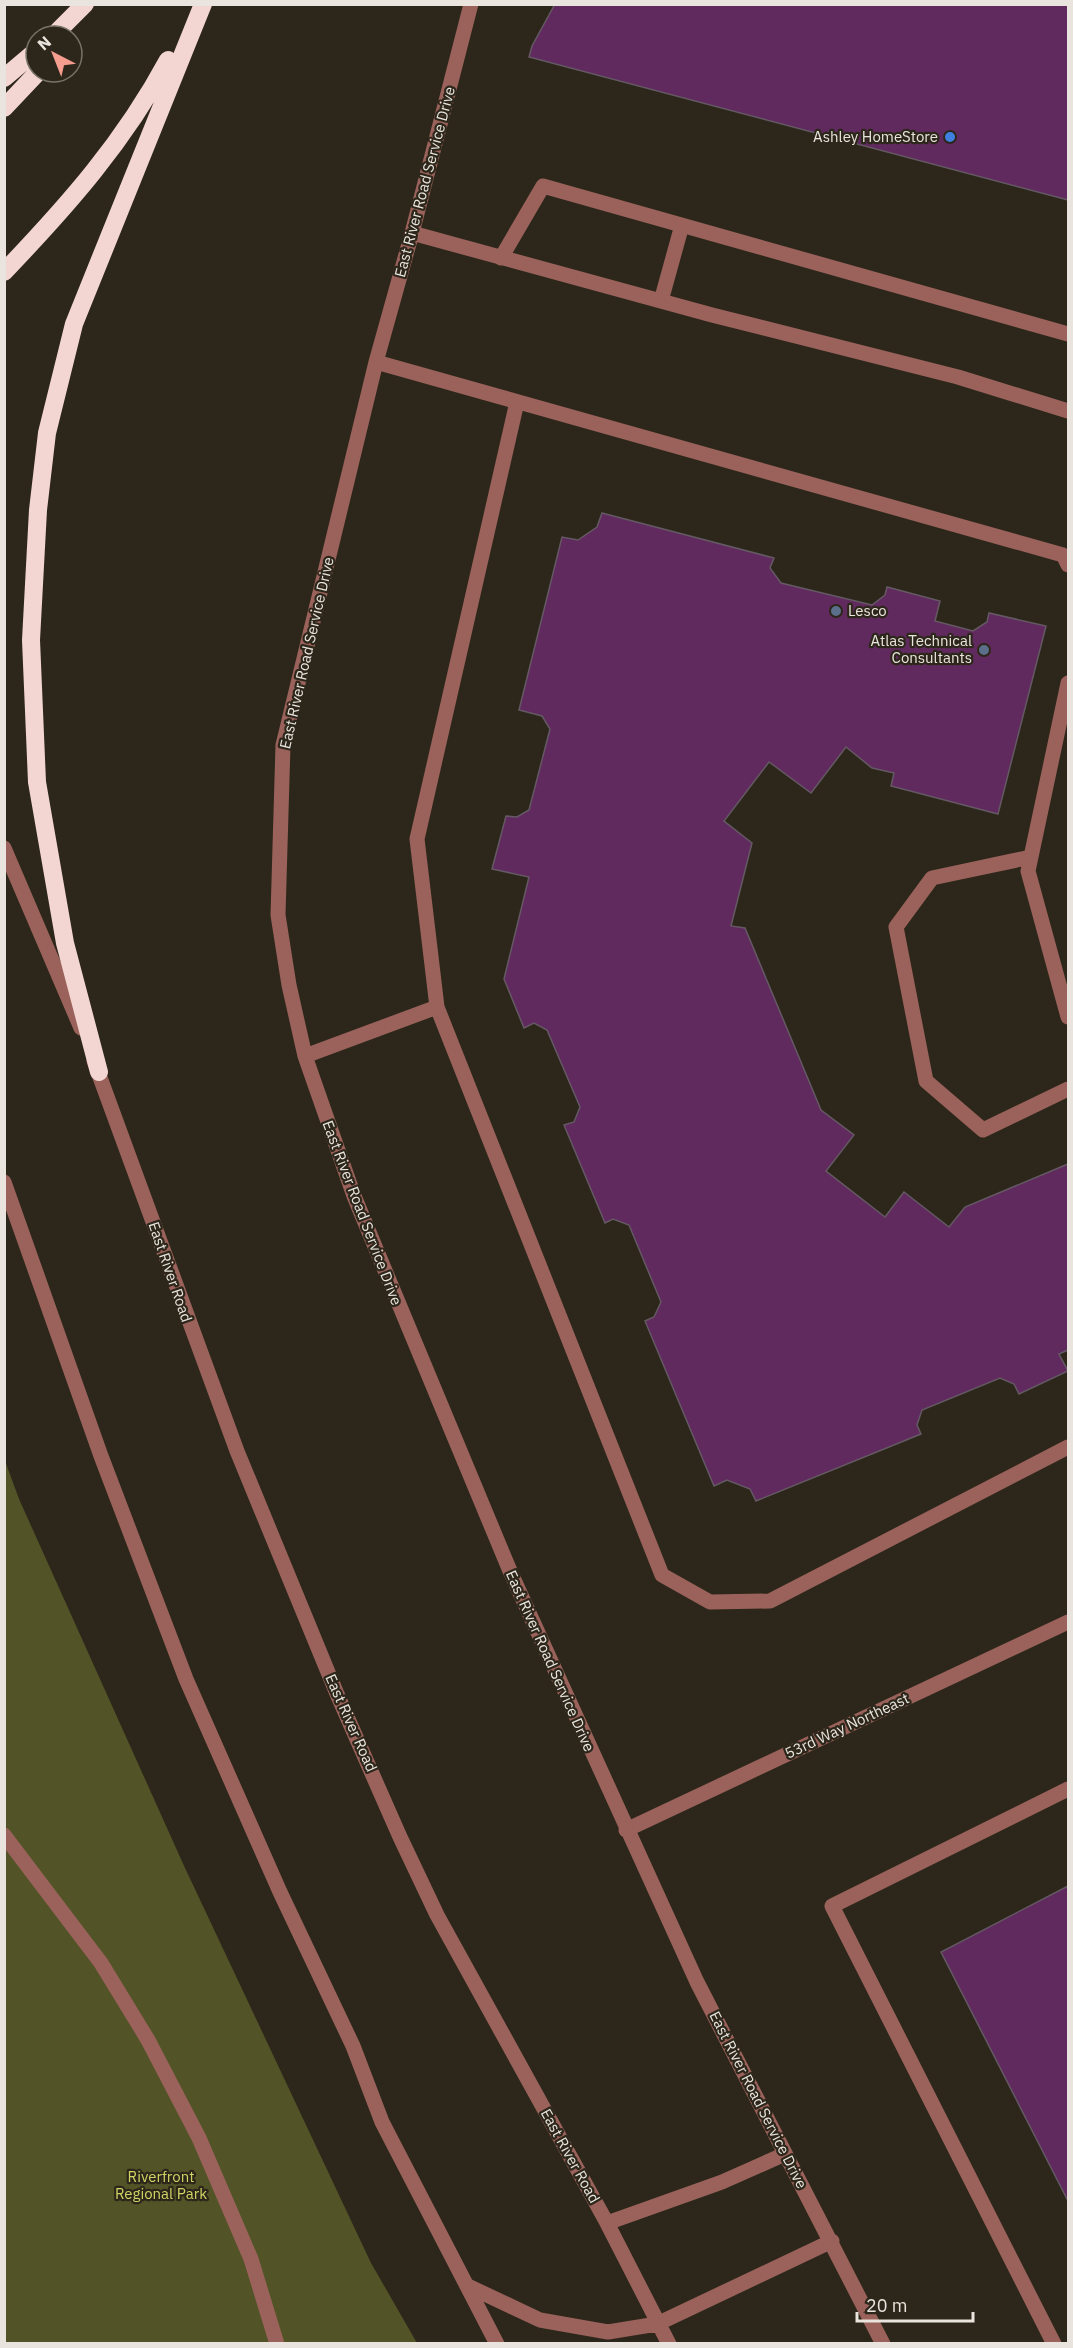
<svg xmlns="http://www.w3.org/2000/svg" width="1073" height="2348" viewBox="0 0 1073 2348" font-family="'IBM Plex Sans',sans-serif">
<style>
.green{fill:#525327}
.building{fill:#602a5e;stroke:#645963;stroke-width:1.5}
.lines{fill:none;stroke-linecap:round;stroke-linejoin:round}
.minor{stroke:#9a625a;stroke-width:15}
.highway{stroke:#f3d6d1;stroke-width:18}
.shop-dot{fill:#3f7fe0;stroke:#2d271b;stroke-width:2}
.service-dot{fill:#5c6f8a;stroke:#2d271b;stroke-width:2}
.labels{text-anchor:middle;stroke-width:4.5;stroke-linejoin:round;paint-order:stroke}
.poi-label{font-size:15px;fill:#e9e5de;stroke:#2d271b;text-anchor:end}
.street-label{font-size:15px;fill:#e9e5de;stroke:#2d271b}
.park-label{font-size:15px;fill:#d1d464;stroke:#2d271b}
</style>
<rect width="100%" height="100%" fill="#2d271b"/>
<path class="green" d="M4,1458L19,1499L185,1868L371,2263L417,2343H5Z"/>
<path class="building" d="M555,4H1068V200L529,57L532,46Z
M602,513L774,558L770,568L781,583L872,605L885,595L887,587L940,601L935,621L973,631L987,622L989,613L1046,626L998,814L891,786L894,773L872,768L846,747L811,793L769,762L724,821L752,843L731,926L745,928L821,1110L854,1135L826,1171L885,1217L904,1192L949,1227L965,1207L1068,1164V1350L1059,1354L1068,1371L1019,1394L1014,1384L1000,1378L922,1410L917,1425L921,1434L756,1501L750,1489L727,1480L714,1486L645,1321L654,1317L661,1302L629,1225L613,1219L605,1223L564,1125L574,1122L580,1107L547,1030L534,1023L524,1028L504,979L529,877L492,869L506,816L517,817L529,810L550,729L542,716L519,710L562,537L578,540L597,527Z
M1068,1886V2201L941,1952Z"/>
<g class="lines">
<path class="minor" d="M471,4L412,233L376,362L283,745L278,915L289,985L305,1056L354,1196L510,1571L697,1982L883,2344
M412,233L712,315L958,377L1068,411
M501,258L543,186L1068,334
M661,301L682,225
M376,362L1063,555L1068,565
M517,402L417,839L437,1007L662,1575L710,1602L770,1601L1068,1447
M1068,683L1028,871L1068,1017
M4,848L81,1028
M1031,857L932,878L896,927L926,1081L983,1130L1068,1089
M305,1056L437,1007
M94,1061L237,1451L337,1694L400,1837L437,1915L607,2223L669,2344
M4,1182L101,1456L186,1679L280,1892L353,2046L382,2122L497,2344
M626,1830L1068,1622
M4,1835L101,1963L148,2040L199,2138L251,2259L277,2344
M607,2223L722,2182L785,2154
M468,2286L540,2320L608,2332L657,2324L832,2241
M1054,2344L832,1906L1068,1789"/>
<path class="highway" d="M53,36L85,4
M4,78L36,51
M4,108L38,72
M4,272C68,205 124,142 168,60
M99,1072L65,943L37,782L31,640L38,510L47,433L74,324L203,4"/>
</g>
<circle class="shop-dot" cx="950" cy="137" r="6"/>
<g class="service-dot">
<circle cx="836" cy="611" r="6"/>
<circle cx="984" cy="650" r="6"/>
</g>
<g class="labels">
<g class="poi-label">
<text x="938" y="142">Ashley HomeStore</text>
<text x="848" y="616" text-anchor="start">Lesco</text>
<text x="972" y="646">Atlas Technical<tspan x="972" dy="17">Consultants</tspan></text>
</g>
<g class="street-label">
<text transform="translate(425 182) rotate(-75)" y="5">East River Road Service Drive</text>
<text transform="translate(307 653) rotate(-77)" y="5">East River Road Service Drive</text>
<text transform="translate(362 1213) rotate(69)" y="5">East River Road Service Drive</text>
<text transform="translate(170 1272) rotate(71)" y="5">East River Road</text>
<text transform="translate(550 1661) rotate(66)" y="5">East River Road Service Drive</text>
<text transform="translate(351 1723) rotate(66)" y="5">East River Road</text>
<text transform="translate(847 1726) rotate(-25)" y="5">53rd Way Northeast</text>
<text transform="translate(758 2100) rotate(63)" y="5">East River Road Service Drive</text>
<text transform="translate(570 2156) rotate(61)" y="5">East River Road</text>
</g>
<g class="park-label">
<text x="161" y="2182">Riverfront<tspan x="161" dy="17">Regional Park</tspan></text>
</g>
</g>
<rect width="1073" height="2348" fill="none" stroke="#e9e5de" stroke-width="12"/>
<g transform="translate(54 54) rotate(318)"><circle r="28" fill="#2d271b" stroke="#787369" stroke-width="1.5"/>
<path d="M0-4.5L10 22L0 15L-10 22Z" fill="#f59d8f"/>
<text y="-9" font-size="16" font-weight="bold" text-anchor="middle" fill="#e9e5de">N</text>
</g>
<path d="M857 2312v9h116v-9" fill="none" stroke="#e9e5de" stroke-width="3"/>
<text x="866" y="2312" font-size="18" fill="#e9e5de" stroke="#2d271b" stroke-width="4.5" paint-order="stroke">20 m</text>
</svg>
